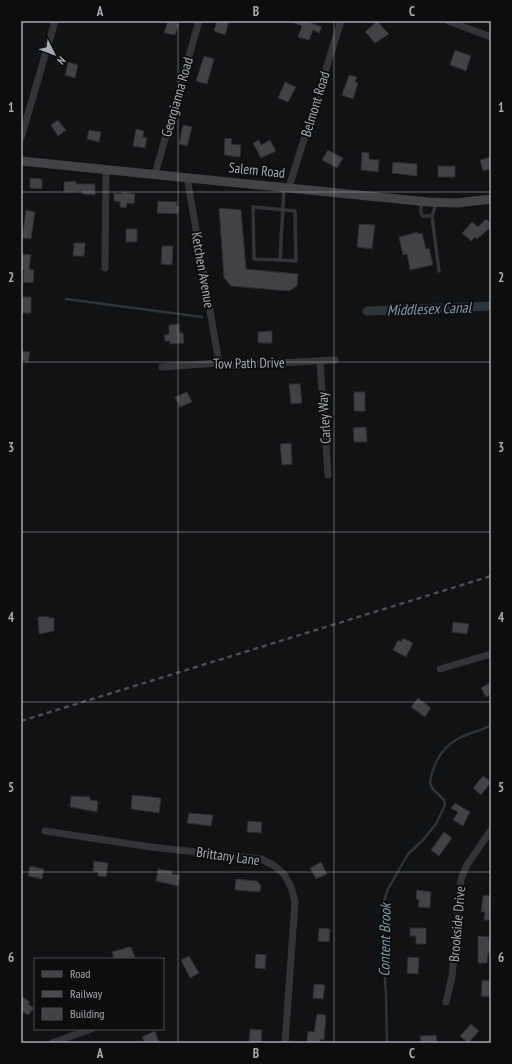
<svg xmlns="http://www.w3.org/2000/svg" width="512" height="1064" viewBox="0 0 512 1064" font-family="'PT Sans Narrow',sans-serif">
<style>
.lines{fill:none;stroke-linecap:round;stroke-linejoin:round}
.stream{stroke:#2c353a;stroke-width:2.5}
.canal{stroke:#2c353a;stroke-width:9}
.building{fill:#414246;stroke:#2c2c2f}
.lane{stroke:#333437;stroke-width:3.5}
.street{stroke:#333437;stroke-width:7}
.secondary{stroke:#414347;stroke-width:9}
.rail{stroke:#4a4c50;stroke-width:2.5;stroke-dasharray:5 4;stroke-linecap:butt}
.grid{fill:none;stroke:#a4aab2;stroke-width:1;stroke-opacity:0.55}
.labels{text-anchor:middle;stroke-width:4;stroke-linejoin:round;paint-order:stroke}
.street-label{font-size:14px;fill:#a4aab2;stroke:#0d0d0e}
.water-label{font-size:15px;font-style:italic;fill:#7e9bab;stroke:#0d0d0e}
.neatline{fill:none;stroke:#a4aab2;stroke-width:1.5}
.grid-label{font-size:13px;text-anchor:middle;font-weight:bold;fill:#a4aab2}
</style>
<rect width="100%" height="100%" fill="#111213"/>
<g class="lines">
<path class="stream" d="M66,299L202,317
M387,1043L386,995L383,948L384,901L388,889L408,854L423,840L436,824L445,805L444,800L432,788L430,782C433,764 442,747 459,738C469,733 481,731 491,725"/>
<path class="canal" d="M367,311L491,306"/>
</g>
<path class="building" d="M168,21H177L176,23L179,24L175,35L164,33Z
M217,21H229L225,35L214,31Z
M290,21H306L322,27L319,33L313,30L309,40L298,37L302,26Z
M377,21L389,34L375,43L365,32Z
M455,50L471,56L466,71L450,65Z
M204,56L214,59L207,84L196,81Z
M68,62L78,65L75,78L65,75Z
M349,75L357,77L355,82L358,83L353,99L342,95Z
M285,82L296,87L288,102L278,98Z
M58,120L66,130L58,136L51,125Z
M183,125L192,127L187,146L179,144Z
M136,129L144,131L143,137L147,138L145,148L133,146Z
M89,130L101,132L99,142L87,139Z
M225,138L232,139L231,144L241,145L240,157L224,155Z
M259,140L261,145L270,140L276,151L261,158L253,143Z
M328,150L343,158L337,168L322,160Z
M362,152L369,153V159L379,160L378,172L361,170Z
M491,157V169L483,171L480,160Z
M393,162L417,164V176L392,173Z
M438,166H455V177H438Z
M30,178L42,179V189L30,188Z
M76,181V184H95V195L82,194V191L64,192V182Z
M122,192L135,194L134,204L127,203L126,208L120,207V202L114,201V193L121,194Z
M158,201L177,202L176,206H179L178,214L157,213Z
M219,208L241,210L246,269L298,274L297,286L289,291L231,286L224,278Z
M26,210L35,212L31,239L22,238Z
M486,219L491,224V227L477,239L475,237L471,241L462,233L472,222L478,227Z
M359,224L375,225L372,249L357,247Z
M126,229H137V242H126Z
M418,232V234L422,233L426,249L429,248L433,265L410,270L407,254L403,255L399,237Z
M74,243H85L84,256H73Z
M162,246H173L172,265L161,264Z
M21,254L31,255L29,269L34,270L33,283L23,282L24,270H21Z
M21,297H31V313H21Z
M179,324L180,333H183L184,343L170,344V341H165L164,335L169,334V325Z
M272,331V343H258V332Z
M21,351L30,352L28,362L21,360Z
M289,384H300L302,403L291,404Z
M187,392L192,402L180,407L175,397Z
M354,392H365V411H354Z
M366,427L367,442H354L353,428Z
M291,443L292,464L282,465L280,444Z
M48,616V618H54V631L39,634L38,617Z
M453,622L469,624L467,634L452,632Z
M403,638L413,643L406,657L393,650L398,640L401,642Z
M491,682V694L486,697L481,688Z
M418,698L431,708L425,717L411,707Z
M483,776L491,782L481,795L473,788Z
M132,795L161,798L159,813L131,809Z
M71,796L90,797V800L98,801L97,812L70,807Z
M455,803L470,812L463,826L453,820L458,812L451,808Z
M189,813L213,815L211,826L187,823Z
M248,821L262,822L261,833L247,832Z
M444,832L452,838L439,856L431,850Z
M94,861L108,863L106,877L98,876V872L93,871Z
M321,862L327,874L316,879L310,868Z
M30,866L44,869L42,879L28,876Z
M158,869L172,871V874L180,875L178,886L156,881Z
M236,879L257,881L261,886L260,892L235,890Z
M417,890L431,892L430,908L418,907L419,900L416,899Z
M486,895L491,896V920H484L485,912H481L483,896Z
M319,928L330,929L329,942L318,941Z
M410,928H426V944H416V936H410Z
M478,936L489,937V941H491V953H488L487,963H478Z
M129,947H131L135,957L114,959L112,952Z
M256,954L266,955L265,969L255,968Z
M189,956L199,973L190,978L181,960Z
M408,957L419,958L418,974L407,973Z
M482,980L491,981V997L481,996Z
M314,984L325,985L323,999L313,998Z
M21,996L30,1002L28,1004L34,1008L28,1015L23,1012L21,1016Z
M317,1014L326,1015L324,1040L320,1039V1043H307L308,1031L314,1032Z
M471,1024L479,1031L468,1043L460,1036Z
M250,1029L262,1030L261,1043L249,1042Z
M155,1031L159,1043H145L142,1037Z
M436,1035L437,1043H421L420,1036Z"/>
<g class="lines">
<path class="lane" d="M421,202V213L423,216H432L436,204
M432,216L439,271
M280,260L254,259L253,207L295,211L296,261L280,260L284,188"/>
<path class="street" d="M448,21L491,37
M21,138L55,21
M155,174L199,21
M187,177L219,363
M289,187L341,21
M105,268L106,169
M320,361L328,475
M162,367L219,363L223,366L335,360
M440,669L491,654
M45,831L151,847L261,859L273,865L284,874L291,887L295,902L285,1043
M446,1002L452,977L461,879L467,865L491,830
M52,1043L91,1029"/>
<path class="secondary" d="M21,161L428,202L457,203L491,199"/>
<path class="rail" d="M21,721L491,576"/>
</g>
<path class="grid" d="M178,21V1043M334,21V1043M21,192H491M21,362H491M21,532H491M21,702H491M21,872H491"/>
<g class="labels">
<g class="street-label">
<text transform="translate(177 97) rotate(-74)" y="5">Georgianna Road</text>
<text transform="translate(315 104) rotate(-73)" y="5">Belmont Road</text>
<text transform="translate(257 170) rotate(6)" y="5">Salem Road</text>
<text transform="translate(203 270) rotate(80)" y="5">Ketchen Avenue</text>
<text transform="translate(249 363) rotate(-1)" y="5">Tow Path Drive</text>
<text transform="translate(324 418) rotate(-94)" y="5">Carley Way</text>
<text transform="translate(228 856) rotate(8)" y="5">Brittany Lane</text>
<text transform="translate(457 924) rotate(-85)" y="5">Brookside Drive</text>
</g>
<g class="water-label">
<text transform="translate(429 309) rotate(-2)" y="5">Middlesex Canal</text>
<text transform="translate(385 940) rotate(-89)" y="5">Content Brook</text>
</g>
</g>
<rect width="512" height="1064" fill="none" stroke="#0d0d0e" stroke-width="44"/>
<rect x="34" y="958" width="130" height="72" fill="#0d0d0e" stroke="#494c50"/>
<rect x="42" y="971" width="20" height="6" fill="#414347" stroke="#494c50"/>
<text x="70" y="978" font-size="12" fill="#a4aab2">Road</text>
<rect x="42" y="991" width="20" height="6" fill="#4a4c50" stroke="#494c50"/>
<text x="70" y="998" font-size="12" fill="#a4aab2">Railway</text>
<rect x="42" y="1008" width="20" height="12" fill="#414246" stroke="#494c50"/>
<text x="70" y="1018" font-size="12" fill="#a4aab2">Building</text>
<g transform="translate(54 54) rotate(132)" stroke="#0d0d0e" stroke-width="3" paint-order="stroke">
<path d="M0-3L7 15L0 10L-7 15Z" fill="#a4aab2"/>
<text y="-6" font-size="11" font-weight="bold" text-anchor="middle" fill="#a4aab2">N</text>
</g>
<rect x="22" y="22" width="468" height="1020" class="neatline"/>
<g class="grid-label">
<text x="100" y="16">A</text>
<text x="256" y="16">B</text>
<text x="412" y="16">C</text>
<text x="11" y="112">1</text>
<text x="501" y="112">1</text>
<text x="11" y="282">2</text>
<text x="501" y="282">2</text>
<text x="11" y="452">3</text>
<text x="501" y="452">3</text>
<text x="11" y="622">4</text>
<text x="501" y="622">4</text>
<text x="11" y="792">5</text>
<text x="501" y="792">5</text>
<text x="11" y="962">6</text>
<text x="501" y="962">6</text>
<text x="100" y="1058">A</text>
<text x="256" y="1058">B</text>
<text x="412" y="1058">C</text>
</g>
</svg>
